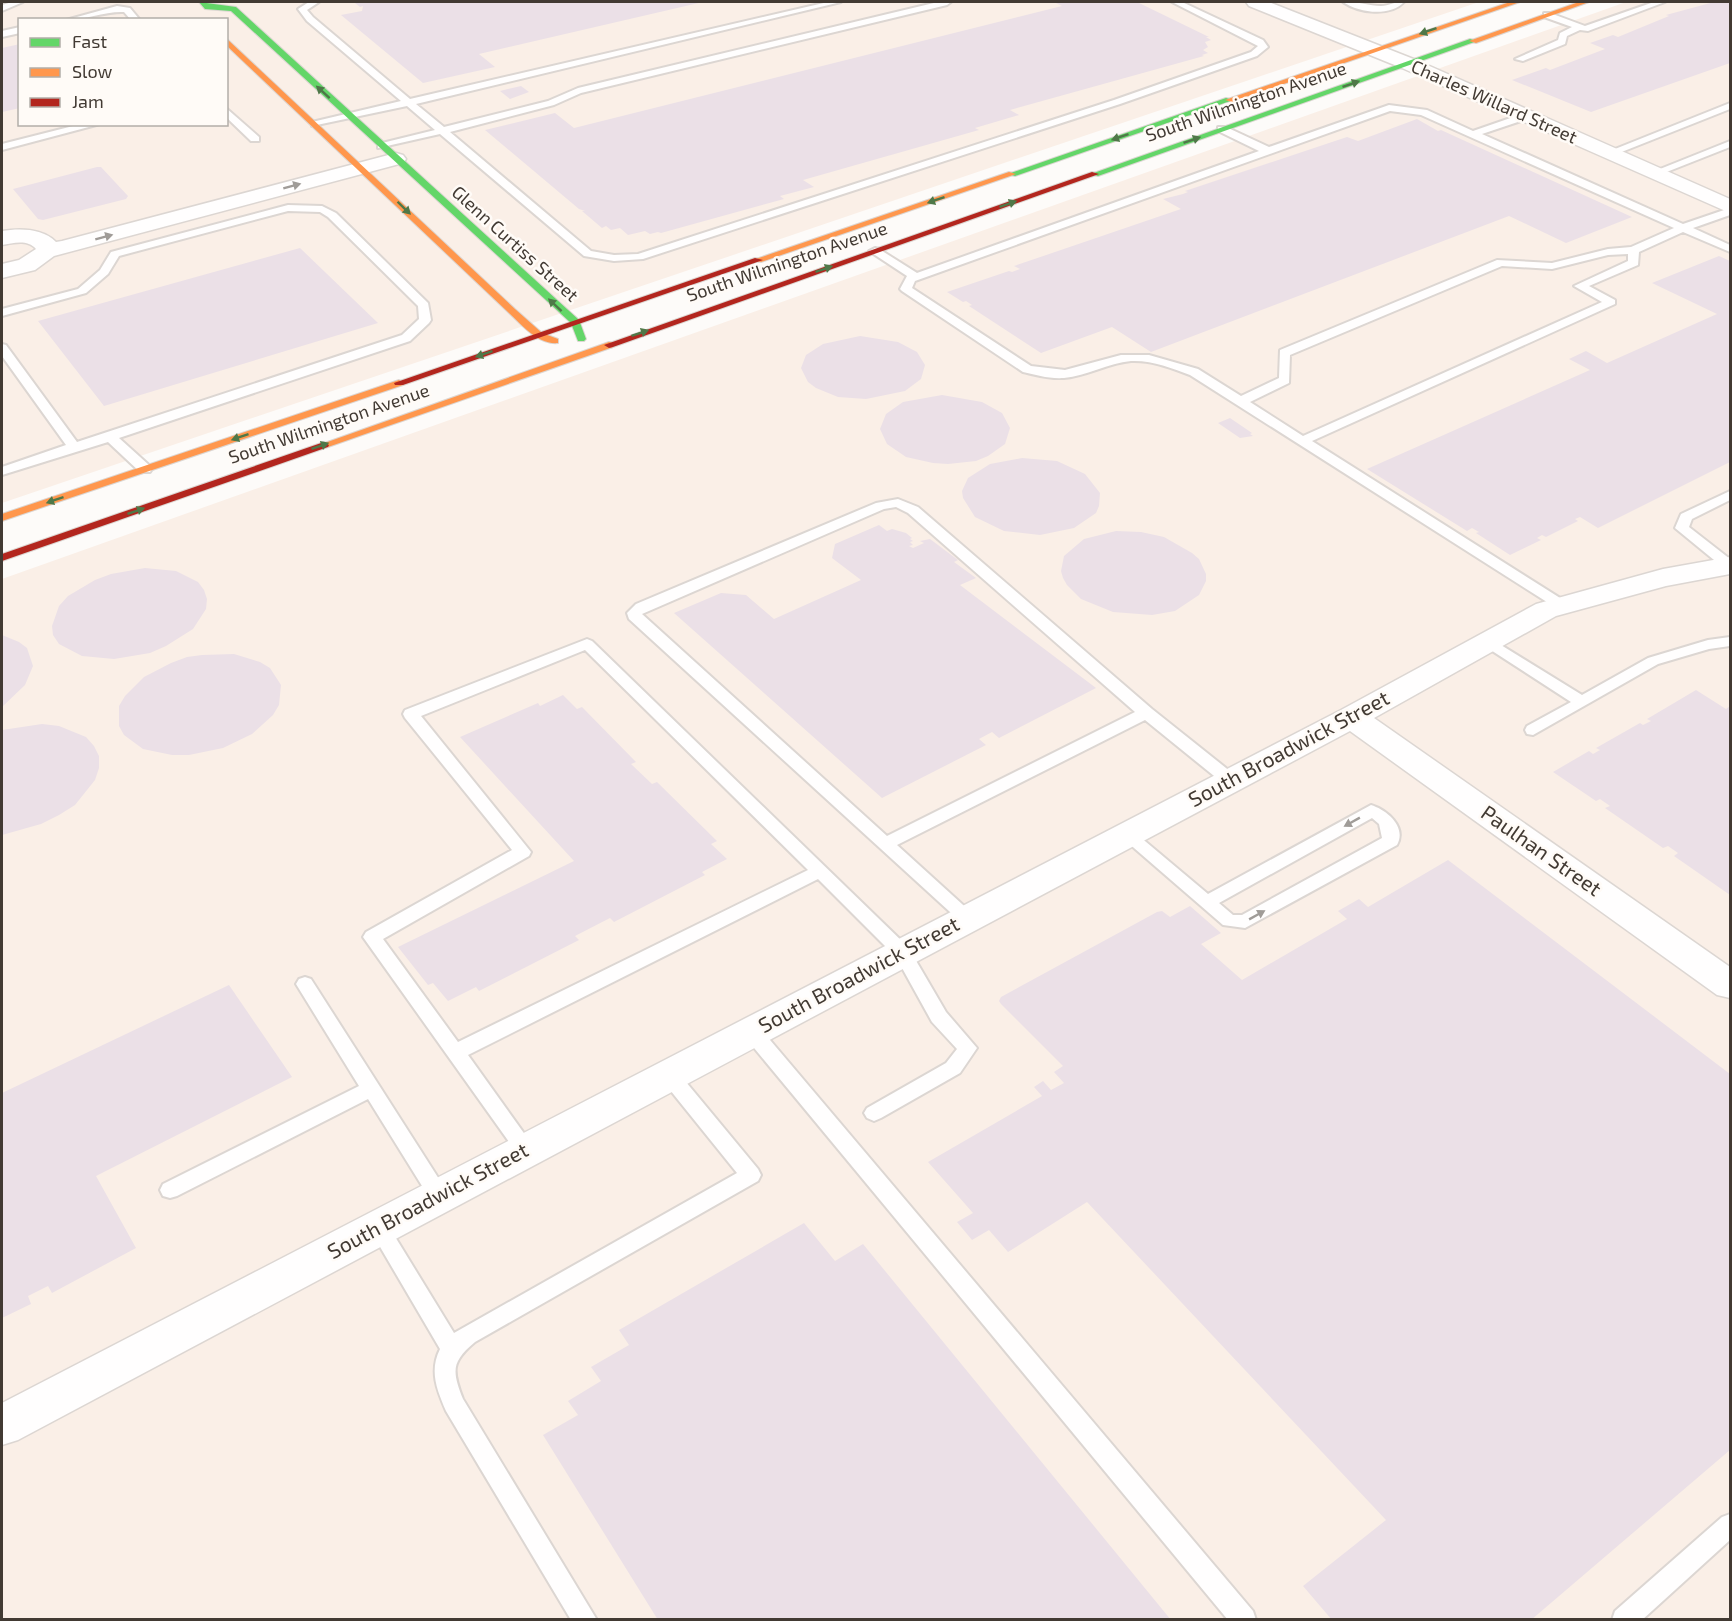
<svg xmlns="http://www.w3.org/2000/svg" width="1732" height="1621" viewBox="0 0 1732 1621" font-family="'Exo 2',sans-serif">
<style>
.built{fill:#faefe7;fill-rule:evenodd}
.building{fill:#ebe0e7}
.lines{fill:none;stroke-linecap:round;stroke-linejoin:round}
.lane-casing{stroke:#dcd6d2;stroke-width:4}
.street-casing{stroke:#dcd6d2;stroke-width:3}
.fast-casing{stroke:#dcd6d2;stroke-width:2}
.slow-casing{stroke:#dcd6d2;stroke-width:2}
.jam-casing{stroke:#dcd6d2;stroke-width:2}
.lane{fill:#fffefe;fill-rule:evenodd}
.street{fill:#fffefe;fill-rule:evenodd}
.fast{fill:#63d668;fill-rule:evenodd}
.slow{fill:#ff974d;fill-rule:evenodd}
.jam{fill:#b3261e;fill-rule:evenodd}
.oneway{fill:#4f7848}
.oneway2{fill:#a09c98}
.labels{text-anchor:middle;stroke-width:5;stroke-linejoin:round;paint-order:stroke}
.far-street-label{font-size:18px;fill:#423a33;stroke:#fffbf7}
.street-label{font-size:21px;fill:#423a33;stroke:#fffbf7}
</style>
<rect width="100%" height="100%" fill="#fdfbf9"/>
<path class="built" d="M2,2H1479L2,503ZM20,20H226V124H20Z
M1626,2H1730V1619H2V579Z"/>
<path class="building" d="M363,2H703L479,54L495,67L423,83L341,15L362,11L363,6L360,7L355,3Z
M1054,2H1137L1209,37H1206L1211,40L1205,42L1208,47L1203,50L1208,53L1202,55L1204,56L1010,110L1019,115L975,128L979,130L803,180L814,187L780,196L784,199L661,233L658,232L650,234L645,231L628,235L620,228L611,230L606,226L602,228L582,211H585L579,209L485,130L555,113L574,128L1062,6Z
M1714,2H1730V63L1591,112L1512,80L1546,68L1550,70L1605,49L1590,43L1613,35L1618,37L1669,16L1666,15Z
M20,44V108L2,112V48Z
M521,86L529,92L510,99L500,91Z
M1417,119L1438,131L1441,130L1632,217L1566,243L1509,216L1151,352L1112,327L1041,353L969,306L972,305L966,301L963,302L947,292L1009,271L1012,272L1020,269L1014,266L1181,209L1163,199L1183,194L1188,192L1185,191L1347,137L1358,141Z
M97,167H101L128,196L126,199L43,220L38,219L13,189Z
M300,248L378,323L104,406L38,321Z
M1719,256L1730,261V462L1598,528L1580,517L1575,519L1578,521L1546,537L1542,535L1537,538L1541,540L1510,555L1476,533L1479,532L1472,528L1467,531L1367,469L1590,370L1569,359L1586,351L1607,363L1717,314L1652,283Z
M860,336L898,342L917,352L925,365L921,379L905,391L866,399L838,397L816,388L808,382L801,368L806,355L823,344Z
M942,395L982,402L1002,413L1010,428L1005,444L988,456L976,461L948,464L933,463L906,457L887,444L880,429L886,414L903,402Z
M1230,418L1252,433L1250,434L1253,436L1240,438L1218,423Z
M1022,458L1057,461L1085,474L1100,493L1099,506L1096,513L1074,528L1040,535L1004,531L975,517L963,498L962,491L968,478L990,464Z
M879,525L887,531L892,529L906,533L912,538L910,539L913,541L910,542L913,545L909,546L913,548L924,543L920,541L930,539L958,560L954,562L976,578L960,585L1096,688L999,738L992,732L979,739L986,745L882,798L674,613L721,593L746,595L774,619L861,580L832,558L835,544Z
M1116,531L1141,532L1164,537L1192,553L1199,559L1206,574V581L1199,595L1175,611L1152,615L1113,612L1081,599L1067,585L1063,578L1061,571L1064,556L1084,539Z
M145,568L176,571L198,582L204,590L207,599L206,609L193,629L166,646L150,653L114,659L82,656L59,644L53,635L52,626L59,606L68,596L95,580L111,574Z
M2,635L19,642L27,648L33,666L25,685L2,707Z
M234,654L260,662L270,668L281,685L279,705L273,715L252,734L223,748L189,755H172L143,749L124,735L119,726V706L125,696L144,677L171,663L187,657L202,655Z
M1696,690L1726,709L1730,706V895L1674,856L1678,853L1668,846L1663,848L1605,808L1610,806L1600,799L1596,801L1553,772L1589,751L1593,754L1600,750L1596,748L1640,723L1643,725L1651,721L1647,719Z
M563,695L577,709L582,707L636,762L631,764L652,784L657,782L717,841L711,844L727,859L702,872L705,875L614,922L610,918L575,936L579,940L479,991L476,987L448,1001L433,983L428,985L398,947L574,861L460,737L538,703L540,706Z
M42,724L59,726L86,737L94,746L99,756V768L95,780L75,805L59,815L41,824L2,835V730Z
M1448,860L1730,1074V1450L1531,1620H1332L1303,1586L1386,1520L1087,1202L1008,1252L989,1230L972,1240L957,1222L973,1213L928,1162L1042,1096L1034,1087L1043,1081L1051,1090L1064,1083L1054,1072L1063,1066L1001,1004L999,1001L1001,997L1157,912L1162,911L1170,917L1190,906L1221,933L1201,944L1242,980L1347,919L1338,911L1359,899L1368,907Z
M229,985L292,1077L96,1176L136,1248L52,1293L48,1286L28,1296L31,1304L2,1318V1093Z
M804,1223L835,1261L863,1244L1171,1620H658L543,1435L578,1415L568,1401L601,1381L591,1367L629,1345L619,1330Z"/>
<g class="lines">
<defs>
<path id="lane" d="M12,2H23L2,11V5Z
M309,2H319L307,10L313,17L410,99L828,2H841L416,104L444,127L548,101L578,88L938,2H951L947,5L581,93L554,105L450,132L591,251L614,255L638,254L1114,100L1251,52L1258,46L1172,2H1182L1263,40L1268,47L1257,56L1120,104L643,259L614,261L584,256L440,134L378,148V144L435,130L407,106L312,126V122L401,101L307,21L298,9Z
M1343,2C1356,1 1368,6 1381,6C1390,6 1396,1 1404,2C1390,17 1359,13 1343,2Z
M1654,2H1665L1588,31L1580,30L1567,36L1565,44L1523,61L1515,59L1558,40L1560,33L1572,27L1544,17V13H1550L1585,26Z
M117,6L130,8L140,20H131L124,12C106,11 85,20 66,20Z
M20,27V33L2,37V31Z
M1730,103V109L1614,155L1605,153Z
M1389,105L1427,110L1473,131L1522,114H1530V118L1482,134L1683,224L1730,208V215L1693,228L1730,245V252L1683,232L1639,252L1638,265L1589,286L1615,300V304L1312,441L1568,603L1570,606L1568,609H1558L1190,375C1171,368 1152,360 1131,361C1108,363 1087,376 1064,378C1049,379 1036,375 1023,372L902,291L900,289L907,276L869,251L875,248L879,249L917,273L1259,151L1218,131V127H1226L1269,147ZM1390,111L1421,115L1674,228L1631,247L1608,249L1552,263L1497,260L1280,350L1279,378L1241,396L1198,369L1149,355H1121L1065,370L1031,366L912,288L915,281ZM1628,254V261L1574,286L1602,302L1303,436L1250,402L1289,383L1290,355L1502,266L1552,269L1608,255Z
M226,108L259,137V141H251L226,117Z
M81,124H100L2,150V144Z
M1730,141V147L1659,175L1650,173Z
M288,205L322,206L336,213L428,303L431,320L429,323L410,341L119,438L150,466L152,469L150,472H140L108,442L2,475V467L66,445L2,356V344L6,345L77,442L402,335L419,319L418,306L328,217L320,212L288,211L119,256L108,274L86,293L2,316V309L78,289L100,270L111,252Z
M1730,491V500L1692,519L1689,527L1730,559V570L1725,569L1675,528L1681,514Z
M898,499L918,507L1152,709L1236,776L1238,780L1236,784H1224L1145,720L897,845L973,914L976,918L973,922L967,924L961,922L629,619L627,613L636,604L876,503ZM896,507L908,513L1135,712L887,836L642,614L884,509Z
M1488,637L1582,695L1648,658L1708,640L1730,637V646L1709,649L1658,664L1533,735L1527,734L1525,730L1527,726L1571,702L1483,645L1481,642L1483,639Z
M587,639L592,641L908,947L946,1012L977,1048L960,1073L881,1118L874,1121L867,1118L864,1113L867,1108L946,1063L957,1049L932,1022L896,957L818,879L468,1055L536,1150L533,1156L526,1158L519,1156L363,937L366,932L512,850L405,718L403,714L405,710ZM585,650L808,870L458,1042L383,939L529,856L531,852L421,716Z
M1371,805C1387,810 1407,827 1397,845L1245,928L1223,925L1119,835L1121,831H1133L1208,894ZM1372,818L1379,824L1382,838L1242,915H1233L1219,903Z
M305,977L311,979L446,1190L449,1196L446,1202L439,1204L432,1202L368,1099L177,1196L170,1198L163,1196L160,1190L163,1184L359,1086L296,984L299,979Z
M752,1025L759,1027L1253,1611L1256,1620H1228L745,1037L743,1032L745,1027Z
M669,1068L676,1070L758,1169L761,1175L758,1181L475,1342C451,1362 452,1371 463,1399L597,1620H571L446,1411C437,1390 429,1371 440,1349L369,1228L372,1222L379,1219L386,1222L454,1333L737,1173L662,1080L660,1075L662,1070Z
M1730,1514V1540L1642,1620H1612L1615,1611L1722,1517Z"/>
<path id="street" d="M1246,2H1269L1416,60L1730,199V213L1402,68L1249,6Z
M396,153L403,155L406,159L403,163L54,256L35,270L2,278V264L19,260L36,249C28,239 13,243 2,245V231C19,228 43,228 56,242L62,241Z
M1730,557V574L1666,586L1556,616L1374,718L1730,967V998L1717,995L1350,731L18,1440L2,1445V1403L1341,710L1536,604L1663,569Z"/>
<path id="fast" d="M199,2L236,7L579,320L586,339L584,341H578L571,323L231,11L205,9Z
M1470,39L1477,41L1098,176L1091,174Z
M1226,98L1233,100L1015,176L1008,174Z"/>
<path id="slow" d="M1510,2H1520L1232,102L1225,100Z
M1579,2H1589L1476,43L1469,41Z
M226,38L515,309L542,333L558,339V343C538,345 522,325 509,313L226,45Z
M1009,172L1016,174L761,262L753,260Z
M609,342L613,343V347L328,447H320L319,445Z
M399,380L404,383L403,385L2,521V514Z"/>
<path id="jam" d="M1092,172L1099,174L613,347L609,348L604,345Z
M755,258L763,260L403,385H395L394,383Z
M324,442L329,445L328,447L2,561V554Z"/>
</defs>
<use href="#lane" class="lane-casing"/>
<use href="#street" class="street-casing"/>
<use href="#fast" class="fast-casing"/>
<use href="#slow" class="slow-casing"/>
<use href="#jam" class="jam-casing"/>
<use href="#lane" class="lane"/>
<use href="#street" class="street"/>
<use href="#fast" class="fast"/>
<use href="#slow" class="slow"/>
<use href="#jam" class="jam"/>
</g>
<defs><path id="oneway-solid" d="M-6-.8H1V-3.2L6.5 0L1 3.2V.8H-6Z" transform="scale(1.5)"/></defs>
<g class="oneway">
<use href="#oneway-solid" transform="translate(1428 31) rotate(161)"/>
<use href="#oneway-solid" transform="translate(1351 84) rotate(-19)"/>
<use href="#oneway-solid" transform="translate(323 92) rotate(-138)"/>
<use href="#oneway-solid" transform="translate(1120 137) rotate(161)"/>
<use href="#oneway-solid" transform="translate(1192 140) rotate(-19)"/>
<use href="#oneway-solid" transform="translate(936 200) rotate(161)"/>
<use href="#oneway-solid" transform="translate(1008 204) rotate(-19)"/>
<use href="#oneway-solid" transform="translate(404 208) rotate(44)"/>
<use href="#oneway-solid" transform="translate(824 269) rotate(-19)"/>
<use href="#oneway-solid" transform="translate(555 305) rotate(-137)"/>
<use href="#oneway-solid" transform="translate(640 333) rotate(-19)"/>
<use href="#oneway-solid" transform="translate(484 354) rotate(161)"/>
<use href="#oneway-solid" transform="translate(240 437) rotate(161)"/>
<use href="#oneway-solid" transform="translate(320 446) rotate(-19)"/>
<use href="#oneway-solid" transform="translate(55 500) rotate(161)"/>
<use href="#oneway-solid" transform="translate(136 511) rotate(-19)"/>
</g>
<g class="oneway2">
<use href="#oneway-solid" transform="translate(292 186) rotate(-15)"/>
<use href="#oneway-solid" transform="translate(104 237) rotate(-15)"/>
<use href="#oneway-solid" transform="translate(1352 822) rotate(151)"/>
<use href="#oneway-solid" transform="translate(1257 915) rotate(-29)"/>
</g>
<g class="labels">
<g class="far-street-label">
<text transform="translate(1246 102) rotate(-19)" y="6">South Wilmington Avenue</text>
<text transform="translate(1494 102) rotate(24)" y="6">Charles Willard Street</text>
<text transform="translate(515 244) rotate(42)" y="6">Glenn Curtiss Street</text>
<text transform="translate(787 262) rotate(-19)" y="6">South Wilmington Avenue</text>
<text transform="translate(329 424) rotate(-19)" y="6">South Wilmington Avenue</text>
</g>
<g class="street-label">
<text transform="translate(1289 749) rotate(-28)" y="7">South Broadwick Street</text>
<text transform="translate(1541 851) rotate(35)" y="7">Paulhan Street</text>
<text transform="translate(859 975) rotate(-28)" y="7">South Broadwick Street</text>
<text transform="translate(428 1201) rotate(-28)" y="7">South Broadwick Street</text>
</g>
</g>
<rect width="1732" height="1621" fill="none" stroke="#423a33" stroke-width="6"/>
<rect x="18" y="18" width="210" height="108" fill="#fffbf7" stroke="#b3aea9" stroke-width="1.5"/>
<rect x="30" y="38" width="30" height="9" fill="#63d668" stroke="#b3aea9" stroke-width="1.5"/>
<text x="72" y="48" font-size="18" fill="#423a33">Fast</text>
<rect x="30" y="68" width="30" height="9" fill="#ff974d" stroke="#b3aea9" stroke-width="1.5"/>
<text x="72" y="78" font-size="18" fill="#423a33">Slow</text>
<rect x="30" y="98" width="30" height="9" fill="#b3261e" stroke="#b3aea9" stroke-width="1.5"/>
<text x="72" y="108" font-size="18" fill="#423a33">Jam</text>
</svg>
